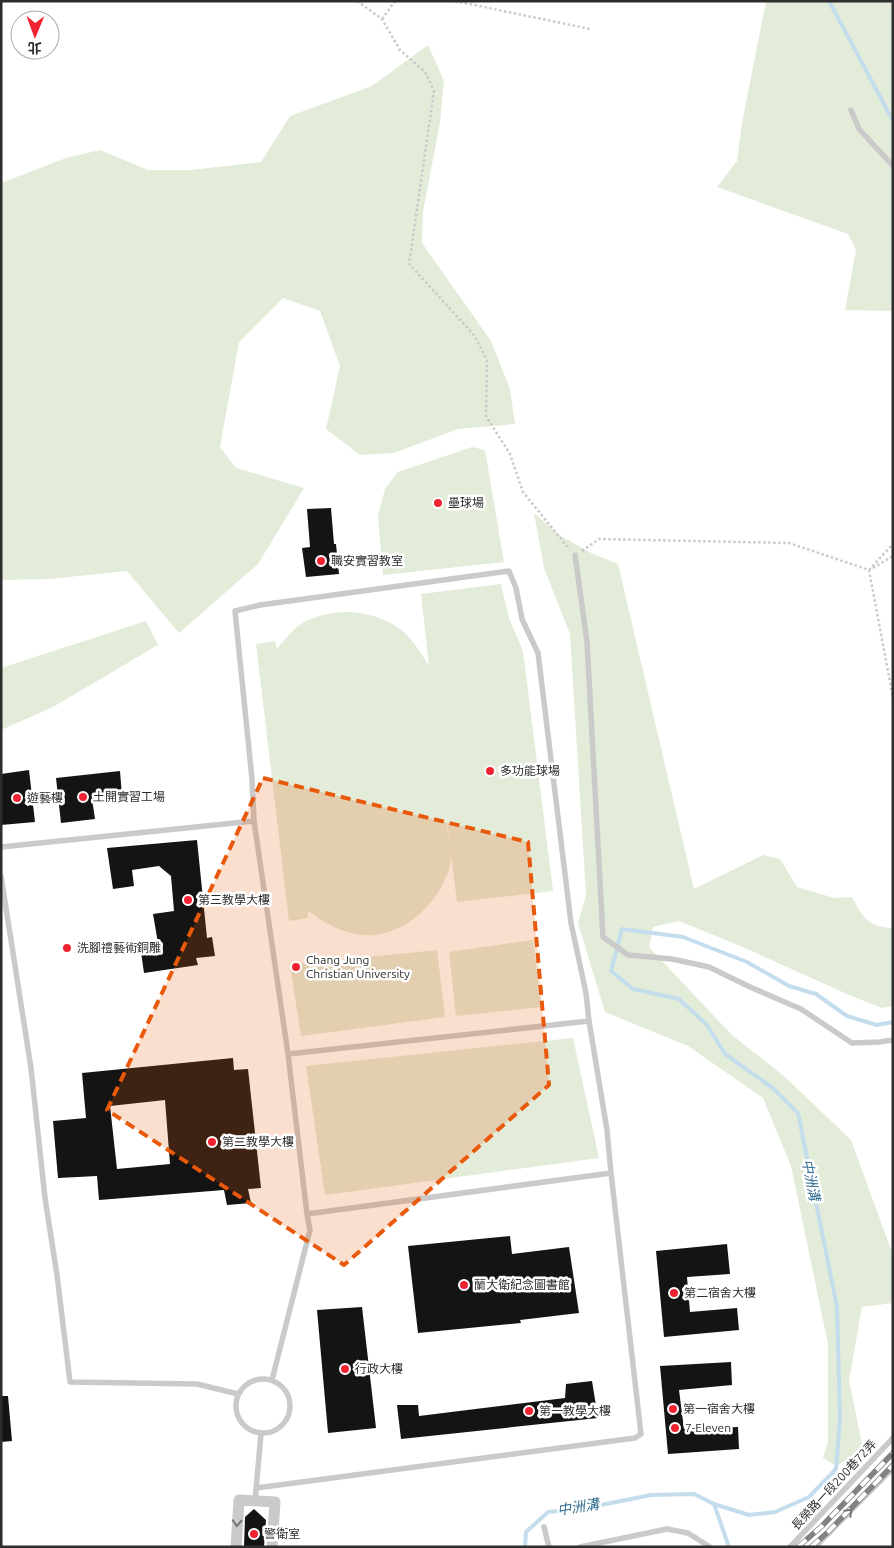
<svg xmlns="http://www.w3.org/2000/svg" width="894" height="1548" viewBox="0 0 894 1548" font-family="Ubuntu,'Noto Sans TC',sans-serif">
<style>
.green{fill:#e3ecd9}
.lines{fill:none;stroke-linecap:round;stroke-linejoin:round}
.stream{stroke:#c4dded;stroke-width:4}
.building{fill:#141414;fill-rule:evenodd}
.path{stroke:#cacaca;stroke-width:2.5;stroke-dasharray:2.5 2.5;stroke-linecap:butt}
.service{stroke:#cacaca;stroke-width:5.5}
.minor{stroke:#cacaca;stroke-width:11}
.rail-casing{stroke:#828282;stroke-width:5.5}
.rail{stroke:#fff;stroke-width:4;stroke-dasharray:11;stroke-linecap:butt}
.oneway{stroke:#747474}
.marked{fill:#e8590c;fill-opacity:0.2;stroke:#e8590c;stroke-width:4;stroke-dasharray:10 6;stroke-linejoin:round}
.poi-dot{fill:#f12232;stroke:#fff;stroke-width:2}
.labels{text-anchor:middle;stroke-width:5;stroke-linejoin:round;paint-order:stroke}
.poi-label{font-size:12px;fill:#2d2d2d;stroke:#fff;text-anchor:start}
.street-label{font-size:12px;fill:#2d2d2d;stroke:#fff}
.water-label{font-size:14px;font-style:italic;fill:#367094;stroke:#fff}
</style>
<rect width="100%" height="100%" fill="#fff"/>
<path class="green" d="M766,1H893V311L845,310L856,250L848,234L717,187L737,161L742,123Z
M428,45L444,81L440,122L423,212L422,243L491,341L510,389L515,424L458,429L394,453L360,455L326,429L340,366L320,311L283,298L239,342L220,447L236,468L304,488L258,564L179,633L127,571L49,579L1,580V183L66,158L100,150L148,170H191L261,162L290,116L372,86Z
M472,447L485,450L504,562L383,575L378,516L385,489L398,472Z
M534,513L561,536L591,553L618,564L694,889L763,855L780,859L797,887L834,898L852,897C863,918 868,927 893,928V1006L882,1008L849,995L745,948L679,921L653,927L649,947L732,1035L784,1076L851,1140L893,1255V1303L862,1307L849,1380L863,1449L837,1466L823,1458L828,1441V1344L791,1166L763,1098L688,1046L605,1012L578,923L586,895L570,634L544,568Z
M501,584L509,618L523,651L553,891L457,902L446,813C446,830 453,849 450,866C449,872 445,878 443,884C427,915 393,941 356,934C338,931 323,922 308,911V918L289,921L256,644L275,641L277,649C284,640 292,630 301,624C332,606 372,609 400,629C412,638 421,653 429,666L421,594Z
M146,621L158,645L53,707L1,730V668Z
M533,940L541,1007L456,1016L449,952Z
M437,950L445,1017L301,1036L290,965Z
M573,1038L599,1158L325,1195L306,1066Z"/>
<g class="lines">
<path class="stream" d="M829,1L893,121
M714,1504L729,1547
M525,1547L526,1532L548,1512L586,1508L651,1495L694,1494L714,1504L749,1515L775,1512L809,1497L836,1469L840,1419L837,1307L798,1113L774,1089L725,1054L707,1025L679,999L633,989L611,971L622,929L683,937L747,962L789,986L816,994L847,1016L877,1025L893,1022"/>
</g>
<path class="building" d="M331,508L334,544H336L339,574L306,577L302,548L310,547L307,509Z
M29,770L35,822L1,825V774Z
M120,771L122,796L92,799L95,819L61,823L56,778Z
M197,840L207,938L212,937L215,956L196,958L198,965L144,973L141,952L159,949L153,914L174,911L171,876L159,866L132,870L134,886L113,889L107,848Z
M233,1058L234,1070L248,1069L261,1188L248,1189L251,1203L227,1205L224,1190L99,1200L97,1176L58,1178L53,1121L86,1118L82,1073ZM165,1100L170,1164L117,1169L110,1106Z
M510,1236L512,1254L569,1247L579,1313L520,1320L521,1323L418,1333L408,1246Z
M727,1244L730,1274L687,1277L690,1312L737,1308L739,1330L664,1337L656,1251Z
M362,1307L376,1428L328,1433L317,1310Z
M731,1362L732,1385L679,1390L684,1429L738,1427L739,1449L668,1454L660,1366Z
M592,1381L598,1418L401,1439L397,1405H418L419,1416L565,1398L566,1384Z
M1,1396H8L12,1441L1,1442Z
M254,1509L266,1520L264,1547H244L245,1517Z"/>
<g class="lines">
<path class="path" d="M357,1L382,19L400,50L425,72L434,91L409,264L474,335L487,360L486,416L510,454L523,492L570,550
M455,1L590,29
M382,19L395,1
M582,551L599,539L789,543L869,570L893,698
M873,568L893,556
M869,570L893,544"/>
<path class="service" d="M851,110L859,129L893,166
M575,555L587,642L603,937L628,955L672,959L709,967L750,987L801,1009L852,1043L879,1042L893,1040
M1,847L254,821
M1,876L31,1068L45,1198L57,1275L70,1382L197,1384L238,1394
M288,1054L589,1021
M307,1214L611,1173
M236 1406a27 27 0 1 1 54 0a27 27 0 1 1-54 0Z
M256,1488L635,1438L641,1434L611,1173L607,1130L589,1021L586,993L571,923L538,653L522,619L516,588L509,571L260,605L235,611L252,779L254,821L288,1054L307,1214L310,1230L272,1380
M255,1501L261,1434
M544,1527L549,1547
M580,1547L667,1529L688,1533L710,1547
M790,1547L893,1438
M815,1547L893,1468"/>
<path class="minor" d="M236,1547L239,1500L275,1502L272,1547"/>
<defs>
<path id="rail" d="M798,1547L822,1526L893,1453
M811,1547L828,1532L893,1465"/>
</defs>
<use href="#rail" class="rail-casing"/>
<use href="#rail" class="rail"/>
</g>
<defs><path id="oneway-chevron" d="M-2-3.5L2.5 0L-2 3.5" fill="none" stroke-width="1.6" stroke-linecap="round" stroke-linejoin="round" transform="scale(1.25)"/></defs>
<g class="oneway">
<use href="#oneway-chevron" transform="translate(849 1512) rotate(-45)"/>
<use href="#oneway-chevron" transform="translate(237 1523) rotate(93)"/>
</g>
<path class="marked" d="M263,778L528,842L549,1085L344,1265L107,1110Z"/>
<g class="poi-dot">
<circle cx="438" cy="503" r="5"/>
<circle cx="321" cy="561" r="5"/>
<circle cx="490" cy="771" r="5"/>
<circle cx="83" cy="797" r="5"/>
<circle cx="17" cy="798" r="5"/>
<circle cx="188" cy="900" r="5"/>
<circle cx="67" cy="948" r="5"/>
<circle cx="296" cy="967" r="5"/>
<circle cx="212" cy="1142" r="5"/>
<circle cx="464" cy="1285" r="5"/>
<circle cx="674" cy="1293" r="5"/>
<circle cx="345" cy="1369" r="5"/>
<circle cx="673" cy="1409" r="5"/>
<circle cx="529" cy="1411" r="5"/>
<circle cx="675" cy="1428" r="5"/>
<circle cx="254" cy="1534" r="5"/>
</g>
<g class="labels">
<g class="poi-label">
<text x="448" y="507">壘球場</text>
<text x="331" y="565">職安實習教室</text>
<text x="500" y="775">多功能球場</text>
<text x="93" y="801">土開實習工場</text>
<text x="27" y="802">遊藝樓</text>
<text x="198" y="904">第三教學大樓</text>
<text x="77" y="952">洗腳禮藝術銅雕</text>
<text x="306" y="964">Chang Jung<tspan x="306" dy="14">Christian University</tspan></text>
<text x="222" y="1146">第二教學大樓</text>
<text x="474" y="1289">蘭大衛紀念圖書館</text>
<text x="684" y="1297">第二宿舍大樓</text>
<text x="355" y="1373">行政大樓</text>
<text x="683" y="1413">第一宿舍大樓</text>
<text x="539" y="1415">第一教學大樓</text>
<text x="685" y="1432">7-Eleven</text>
<text x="264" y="1538">警衛室</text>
</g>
<g class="street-label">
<text transform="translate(834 1485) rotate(-47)" y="4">長榮路一段200巷72弄</text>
</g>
<g class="water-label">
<text transform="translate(811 1180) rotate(79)" y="5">中洲溝</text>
<text transform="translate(578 1507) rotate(-9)" y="5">中洲溝</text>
</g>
</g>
<rect width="894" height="1548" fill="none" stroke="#2d2d2d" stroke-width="5"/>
<g transform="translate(35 35) rotate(181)"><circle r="24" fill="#ffffff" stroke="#ababab"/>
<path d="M0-4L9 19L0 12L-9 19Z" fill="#f12232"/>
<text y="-8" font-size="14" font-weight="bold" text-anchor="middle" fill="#2d2d2d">北</text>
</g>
</svg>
